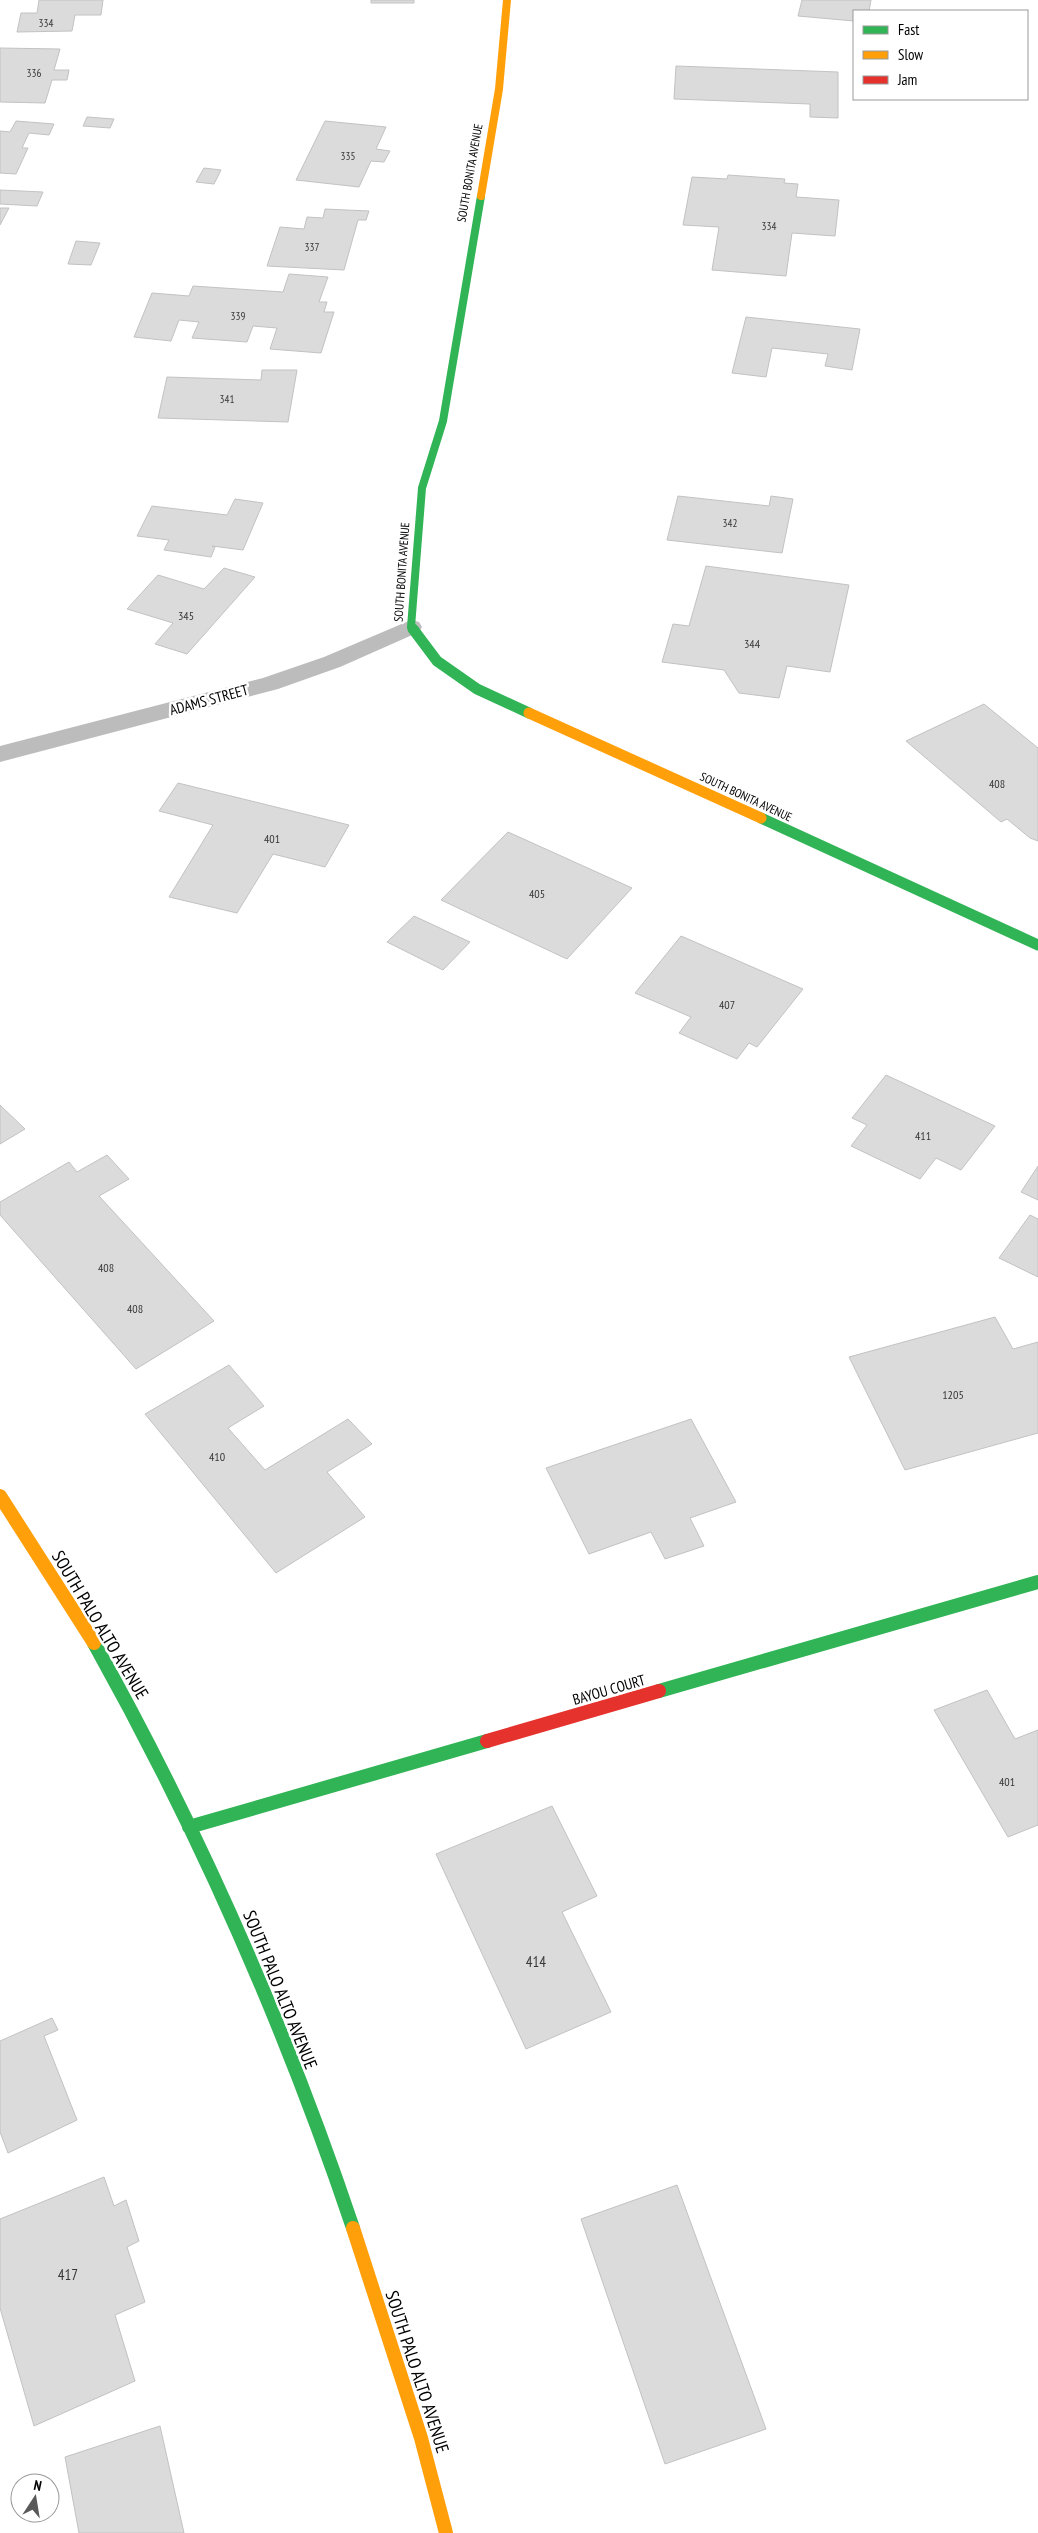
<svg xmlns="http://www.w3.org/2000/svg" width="1038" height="2533" viewBox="0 0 1038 2533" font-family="'PT Sans Narrow',sans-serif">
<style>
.building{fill:#dbdbdb;stroke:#c2c2c2}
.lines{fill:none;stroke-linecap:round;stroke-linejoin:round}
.street{fill:#bcbcbc;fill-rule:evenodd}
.fast-far2{stroke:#30b455;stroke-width:8}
.fast-far1{stroke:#30b455;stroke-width:11}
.fast{stroke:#30b455;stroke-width:14}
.slow-far2{stroke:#ff9f0a;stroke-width:8}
.slow-far1{stroke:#ff9f0a;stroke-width:11}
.slow{stroke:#ff9f0a;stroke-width:14}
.jam{stroke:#e5322d;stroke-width:14}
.labels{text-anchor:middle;stroke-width:5;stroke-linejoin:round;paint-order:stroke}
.far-number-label{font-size:11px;fill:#373737}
.far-street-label{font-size:12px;fill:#000;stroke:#fff}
.number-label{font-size:12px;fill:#373737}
.street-label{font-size:15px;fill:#000;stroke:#fff}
.near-number-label{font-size:15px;fill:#373737}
.near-street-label{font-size:18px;fill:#000;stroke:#fff}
</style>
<rect width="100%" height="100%" fill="#fff"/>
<path class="building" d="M39,0H103L101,15H75L72,31L17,32L21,13H37Z
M371,0H414V3H371Z
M802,0H871L869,11H854V21L798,16Z
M0,48L60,49L54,70H69L67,80H52L45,103L0,102Z
M676,66L838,72V118L810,117V104L674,99Z
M87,117L114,119L110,128L83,126Z
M16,121L54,124L49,135L29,133L22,148H28L16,174L0,173V131L10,132Z
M325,121L386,127L376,149L390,151L384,162L371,161L359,187L296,180Z
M204,168L221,170L214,184L196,182Z
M728,175L785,179L784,183L798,184L796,197L839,200L835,236L792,233L786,276L712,270L719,227L683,225L692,177L727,179Z
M0,190L43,192L37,206L0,204Z
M0,208H9L0,225Z
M325,209L369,211L366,220H358L344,270L267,266L280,227L304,229L307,217L323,218Z
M76,241L100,243L91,265L68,264Z
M289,274L328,277L319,302H327L324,312H334L321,353L270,349L277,328L253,326L247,342L192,338L199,322L179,320L171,341L134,337L152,293L189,296L193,286L283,292Z
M746,317L860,329L852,370L825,366L828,354L772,348L766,377L732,373Z
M262,370H297L288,422L158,418L167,377L261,380Z
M678,496L769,506L771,496L793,499L782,553L667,540Z
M235,499L263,503L243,550L212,546L215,547L211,557L164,550L169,540L137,536L152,506L227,515Z
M706,566L849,585L830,672L787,666L779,698L739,693L724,670L662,662L673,624L689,626Z
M224,568L255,577L187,654L155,644L173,623L127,609L158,575L204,589Z
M984,704L1038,748V841L1030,838L1007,819L1001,822L906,741Z
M178,783L349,825L325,867L273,854L237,913L169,897L213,825L159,811Z
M508,832L632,888L567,959L441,900Z
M414,916L470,942L443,970L387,942Z
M681,936L803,989L757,1047L749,1043L737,1059L679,1033L691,1017L635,993Z
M886,1075L995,1126L961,1170L936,1158L920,1179L851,1146L867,1125L852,1118Z
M0,1105L25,1129L0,1144Z
M107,1155L129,1179L99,1196L214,1321L136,1369L0,1215V1202L69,1162L77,1172Z
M1038,1166V1200L1021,1192Z
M1030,1215L1038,1219V1277L999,1258Z
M995,1317L1013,1349L1038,1342V1433L905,1470L849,1357Z
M229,1365L264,1406L228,1428L265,1470L348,1419L372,1444L327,1472L365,1517L276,1573L145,1414Z
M691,1419L736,1502L690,1518L704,1546L665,1559L651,1532L589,1554L546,1468Z
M987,1690L1015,1739L1038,1730V1825L1008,1837L934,1710Z
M552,1806L597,1896L562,1912L611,2012L526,2049L436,1854Z
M52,2018L58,2030L44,2036L77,2120L8,2153L0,2132V2041Z
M104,2177L114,2206L126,2200L139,2241L127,2247L145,2302L115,2315L135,2381L34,2426L0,2308V2219Z
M677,2185L766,2429L665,2464L581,2219Z
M160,2426L184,2533H79L65,2457Z"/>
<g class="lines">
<path class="street" d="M411,620L419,622L422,627L419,632L340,667L278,689L0,762V746L263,678L324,657Z"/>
<path class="fast-far2" d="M413,630L411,627L422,488L443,421L481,196"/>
<path class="fast-far1" d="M413,629L437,661L477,689L529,713
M761,818L1038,945"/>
<path class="fast" d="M94,1643C198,1829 285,2026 353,2228
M659,1691L1038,1582
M189,1827L487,1741"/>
<path class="slow-far2" d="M481,196L499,89L507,0"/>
<path class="slow-far1" d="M529,713L761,818"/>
<path class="slow" d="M0,1496L94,1643
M353,2228L421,2438L446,2533"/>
<path class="jam" d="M487,1741L659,1691"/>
</g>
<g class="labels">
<g class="far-number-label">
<text x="46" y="27">334</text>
<text x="34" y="77">336</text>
<text x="348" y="160">335</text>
<text x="769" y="230">334</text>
<text x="312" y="251">337</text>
<text x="238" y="320">339</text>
<text x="227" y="403">341</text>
<text x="730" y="527">342</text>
</g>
<g class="far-street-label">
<text transform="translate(470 173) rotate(-80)" y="4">SOUTH BONITA AVENUE</text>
<text transform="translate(402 572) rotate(-86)" y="4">SOUTH BONITA AVENUE</text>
<text transform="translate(746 797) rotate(25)" y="4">SOUTH BONITA AVENUE</text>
</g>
<g class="number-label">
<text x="186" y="620">345</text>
<text x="752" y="648">344</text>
<text x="997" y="788">408</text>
<text x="272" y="843">401</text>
<text x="537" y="898">405</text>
<text x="727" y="1009">407</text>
<text x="923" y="1140">411</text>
<text x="106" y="1272">408</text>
<text x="135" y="1313">408</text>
<text x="953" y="1399">1205</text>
<text x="217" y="1461">410</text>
<text x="1007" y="1786">401</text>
</g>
<g class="street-label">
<text transform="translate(209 700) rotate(-15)" y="5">ADAMS STREET</text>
<text transform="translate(609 1690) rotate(-16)" y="5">BAYOU COURT</text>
</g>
<g class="near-number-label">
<text x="536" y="1967">414</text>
<text x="68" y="2280">417</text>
</g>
<g class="near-street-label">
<text transform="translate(100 1625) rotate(59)" y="6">SOUTH PALO ALTO AVENUE</text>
<text transform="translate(280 1990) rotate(68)" y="6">SOUTH PALO ALTO AVENUE</text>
<text transform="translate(417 2372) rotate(72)" y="6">SOUTH PALO ALTO AVENUE</text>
</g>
</g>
<rect x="853" y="10" width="175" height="90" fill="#ffffff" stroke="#999999"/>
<rect x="863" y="26" width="25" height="8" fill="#30b455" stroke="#999999"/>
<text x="898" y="35" font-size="15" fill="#000000">Fast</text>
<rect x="863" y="51" width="25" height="8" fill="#ff9f0a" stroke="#999999"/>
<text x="898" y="60" font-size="15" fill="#000000">Slow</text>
<rect x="863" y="76" width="25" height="8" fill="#e5322d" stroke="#999999"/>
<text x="898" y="85" font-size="15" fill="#000000">Jam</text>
<g transform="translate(35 2498) rotate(12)"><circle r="24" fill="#ffffff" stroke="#999999"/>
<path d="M0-4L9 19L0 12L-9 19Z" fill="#595959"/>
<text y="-8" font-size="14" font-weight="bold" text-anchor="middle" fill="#000000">N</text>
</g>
</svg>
